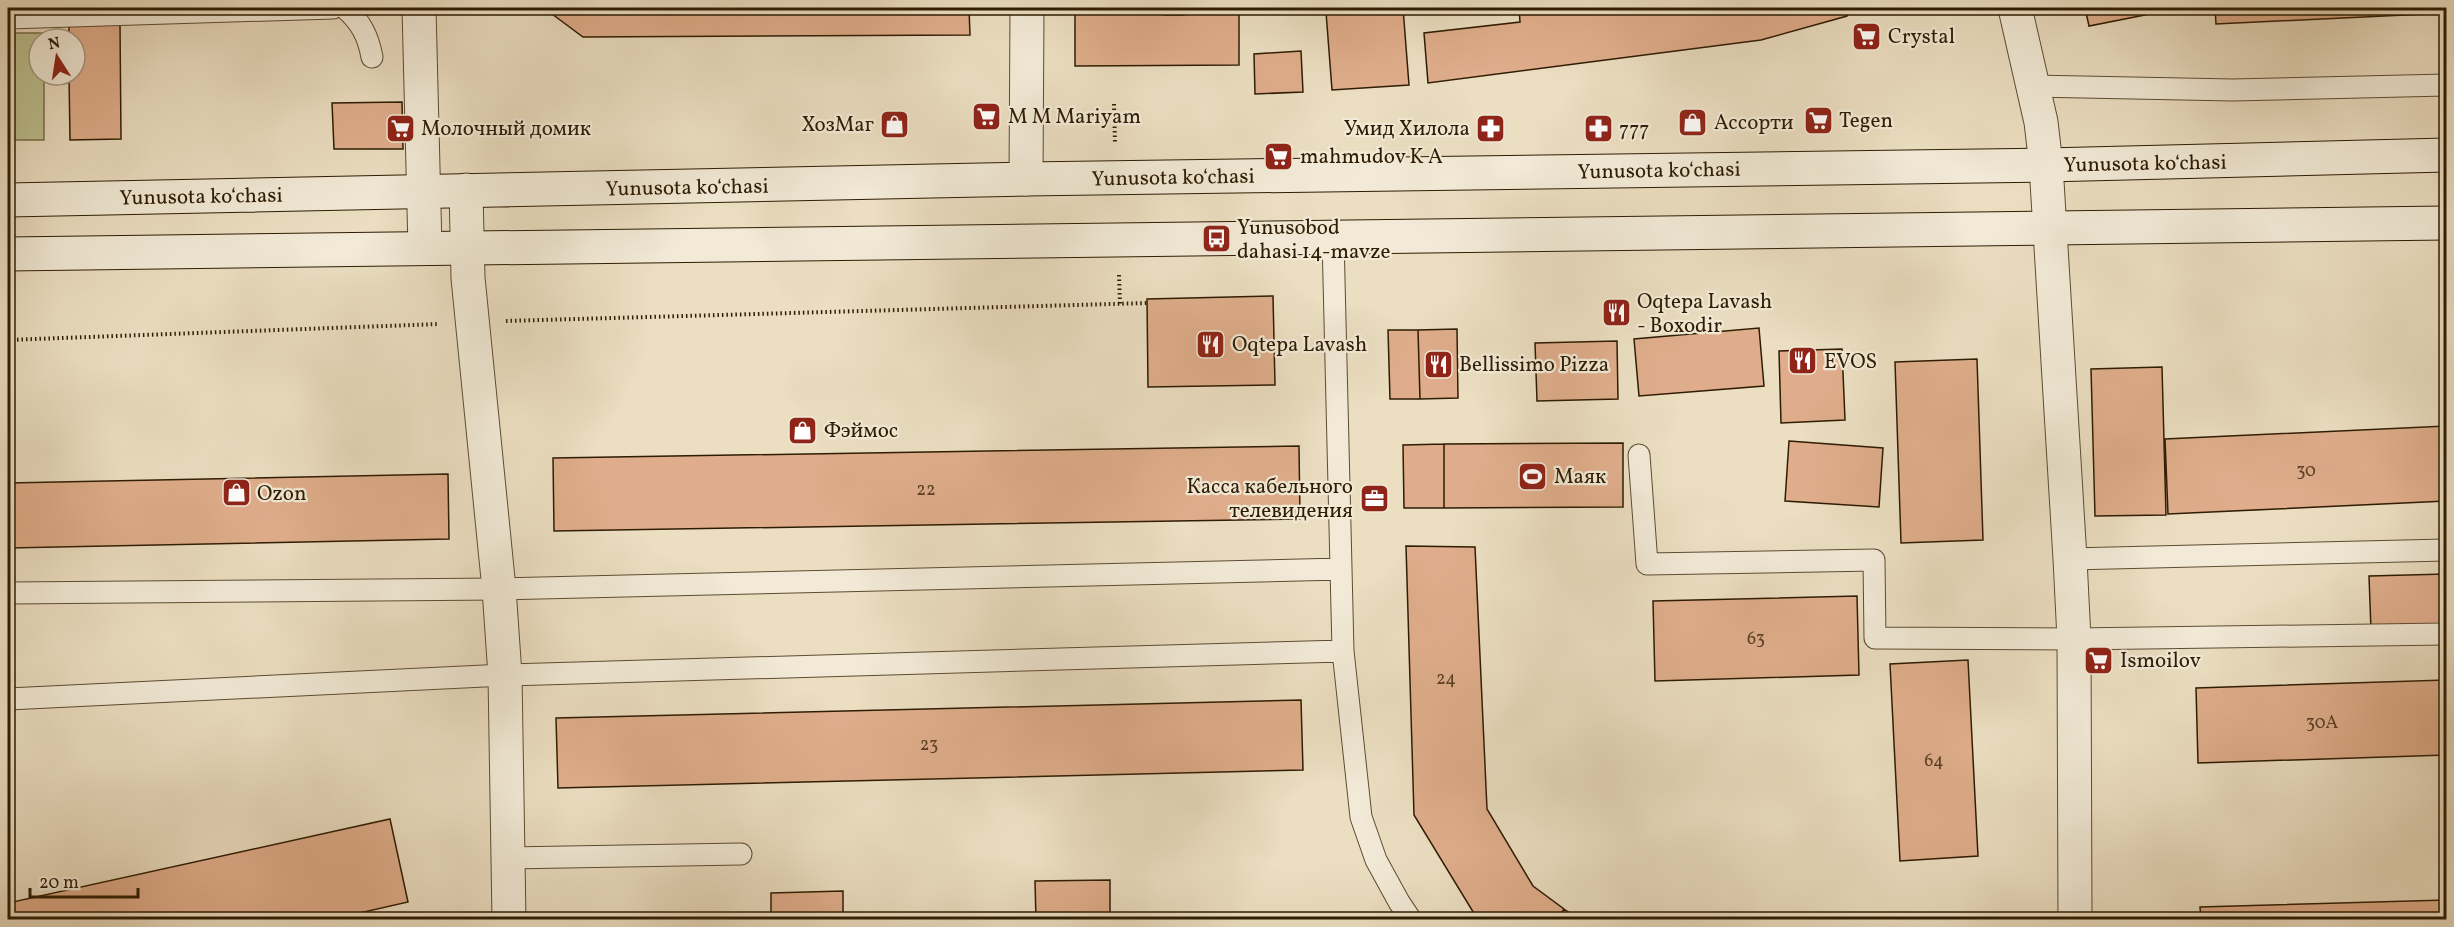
<svg xmlns="http://www.w3.org/2000/svg" width="2454" height="927" viewBox="0 0 2454 927" font-family="Vollkorn,serif">
<style>
.green{fill:#bdc08f;stroke:#766e49;stroke-width:1.5}
.building{fill:#dfad8b;stroke:#2e1c03;stroke-width:1.5}
.lines{fill:none;stroke-linecap:round;stroke-linejoin:round}
.service-casing{stroke:#5d4c32;stroke-width:23}
.minor-casing{stroke:#5d4c32;stroke-width:35}
.secondary-casing{stroke:#2e1c03;stroke-width:35}
.path{stroke:#2e1c03;stroke-width:4;stroke-dasharray:1.5 3;stroke-linecap:butt}
.service{stroke:#f2ead7;stroke-width:21}
.minor{stroke:#f2ead7;stroke-width:33}
.secondary{stroke:#f2ead7;stroke-width:33}
.labels{text-anchor:middle;stroke-width:4.5;stroke-linejoin:round;paint-order:stroke}
.number-label{font-size:18px;fill:#5a4025}
.poi-label{font-size:21px;fill:#2e1c03;stroke:#f2ead7;text-anchor:start}
.street-label{font-size:21px;fill:#2e1c03;stroke:#f2ead7}
</style>
<rect width="100%" height="100%" fill="#ebdec1"/>
<filter id="stains"><feTurbulence type="fractalNoise" baseFrequency=".00333" numOctaves="4"/><feColorMatrix values="0 0 0 0 .2 0 0 0 0 .09 0 0 0 0 .02 0 0 0 .5 -.17"/></filter>
<radialGradient id="worn" r=".72"><stop offset=".6" stop-color="#630" stop-opacity="0"/><stop offset="1" stop-color="#630" stop-opacity=".3"/></radialGradient>
<path class="green" d="M8,33H43V39H39V75H44V140H8Z"/>
<path class="building" d="M544,8H969L970,35L583,37Z
M1075,8H1164V15H1184V8H1239V65L1075,66Z
M1382,8H1403L1409,85L1332,90L1326,12Z
M1519,8H1851L1847,16L1761,40L1428,83L1424,33L1520,22Z
M2085,8H2180L2089,26Z
M2215,8H2446V13L2216,24Z
M120,24L121,139L70,140L69,75H75V39H69V25Z
M1301,51L1303,92L1255,94L1254,54Z
M402,102L403,149H334L332,103Z
M1273,296L1275,385L1148,387L1147,299Z
M1759,328L1764,386L1639,396L1634,339Z
M1457,329L1458,398L1420,399L1418,330Z
M1388,330H1418L1420,399H1390Z
M1617,341L1618,399L1537,401L1535,343Z
M1842,349L1845,420L1781,423L1779,351Z
M1977,359L1983,540L1901,543L1895,362Z
M2162,367L2166,515L2095,516L2091,369Z
M2446,426V501L2168,514L2165,439Z
M1789,441L1883,448L1879,507L1785,501Z
M1623,443V507L1444,508V444Z
M1444,444V508H1404L1403,445Z
M1299,446L1300,519L554,531L553,458Z
M448,474L449,539L8,548V483Z
M1406,546L1475,547L1487,809L1533,886L1564,909L1557,920H1478L1414,815Z
M2446,574V628L2371,630L2369,576Z
M1857,596L1859,675L1655,681L1653,601Z
M1968,660L1978,856L1900,861L1890,664Z
M2446,680V755L2198,763L2196,688Z
M1301,700L1303,770L558,788L556,718Z
M390,819L408,902L329,920H8V903Z
M1110,880V920H1036L1035,881Z
M843,891V920H771V893Z
M2446,900V920H2201L2200,907Z
M1564,909L1580,920H1557Z"/>
<g class="lines">
<defs>
<path id="service" d="M345,8C361,22 368,36 372,57
M8,18L333,8
M2032,86L2233,90L2446,85
M1639,455L1647,564L1874,560L1875,638L2074,639L2446,634
M2070,559L2446,550
M8,593L499,589L1341,569
M1343,651L1361,817L1376,860L1399,902L1411,920
M8,699L505,675L1343,651L1333,238
M508,858L741,854"/>
<path id="minor" d="M419,8L425,248
M2015,8L2041,122L2046,165L2070,559L2074,639L2075,920
M1026,179L1027,8
M466,190L468,278L499,589L505,675L509,920"/>
<path id="secondary" d="M8,200L1026,179L2046,165L2446,155
M8,254L2446,223"/>
</defs>
<use href="#service" class="service-casing"/>
<use href="#minor" class="minor-casing"/>
<use href="#secondary" class="secondary-casing"/>
<path class="path" d="M1114,104L1115,144
M1119,275L1120,304
M506,321L1147,303
M8,340L439,324"/>
<use href="#service" class="service"/>
<use href="#minor" class="minor"/>
<use href="#secondary" class="secondary"/>
</g>
<defs>
<symbol id="supermarket-square" viewBox="-11 -11 22 22"><rect x="-9" y="-9" width="18" height="18" rx="4" fill="#8f2418" stroke="#f2ead7"/><path d="M-6-5.5h2.5l.6 2H6L4.5 2H-2.5L-4.4-4H-6ZM-1.5 3.2a1.3 1.3 0 1 0 .1 0ZM3 3.2a1.3 1.3 0 1 0 .1 0Z" fill="#fff"/></symbol>
<symbol id="shop-square" viewBox="-11 -11 22 22"><rect x="-9" y="-9" width="18" height="18" rx="4" fill="#8f2418" stroke="#f2ead7"/><path d="M-5-2.5h2.3a2.7 3.5 0 0 1 5.4 0H5L5.5 6h-11ZM-1.5-2.5h3a1.5 2.3 0 0 0-3 0Z" fill="#fff"/></symbol>
<symbol id="pharmacy-square" viewBox="-11 -11 22 22"><rect x="-9" y="-9" width="18" height="18" rx="4" fill="#8f2418" stroke="#f2ead7"/><path d="M-2-6h4v4h4v4h-4v4h-4v-4h-4v-4h4Z" fill="#fff"/></symbol>
<symbol id="bus-square" viewBox="-11 -11 22 22"><rect x="-9" y="-9" width="18" height="18" rx="4" fill="#8f2418" stroke="#f2ead7"/><path d="M-5-6H5V4H4V6H2V4H-2V6H-4V4H-5ZM-3.5-4V0h7V-4ZM-3.5 1.2v1.5H-2V1.2ZM2 1.2v1.5H3.5V1.2Z" fill="#fff"/></symbol>
<symbol id="restaurant-square" viewBox="-11 -11 22 22"><rect x="-9" y="-9" width="18" height="18" rx="4" fill="#8f2418" stroke="#f2ead7"/><path d="M-5-6h1v4h1v-4h1v4h1v-4h1v5L-1.5 .5V6h-2V.5L-5-1ZM5-6V6H3V1.5H1.5Q1.5-4 5-6Z" fill="#fff"/></symbol>
<symbol id="stadium-square" viewBox="-11 -11 22 22"><rect x="-9" y="-9" width="18" height="18" rx="4" fill="#8f2418" stroke="#f2ead7"/><path d="M0-5a6.5 5 0 1 0 0 10a6.5 5 0 1 0 0-10ZM-3.5-1.8h7v3.6h-7Z" fill="#fff"/></symbol>
<symbol id="office-square" viewBox="-11 -11 22 22"><rect x="-9" y="-9" width="18" height="18" rx="4" fill="#8f2418" stroke="#f2ead7"/><path d="M-6-3h4V-5.5h4V-3h4V5H-6ZM-1-4.5V-3h2v-1.5ZM-6 0V1H6V0Z" fill="#fff"/></symbol>
</defs>
<g fill-rule="evenodd">
<use href="#supermarket-square" x="1850" y="20" width="33" height="33"/>
<use href="#supermarket-square" x="970" y="100" width="33" height="33"/>
<use href="#supermarket-square" x="1802" y="104" width="33" height="33"/>
<use href="#shop-square" x="1676" y="106" width="33" height="33"/>
<use href="#shop-square" x="878" y="108" width="33" height="33"/>
<use href="#supermarket-square" x="384" y="112" width="33" height="33"/>
<use href="#pharmacy-square" x="1474" y="112" width="33" height="33"/>
<use href="#pharmacy-square" x="1582" y="112" width="33" height="33"/>
<use href="#supermarket-square" x="1262" y="140" width="33" height="33"/>
<use href="#bus-square" x="1200" y="222" width="33" height="33"/>
<use href="#restaurant-square" x="1600" y="296" width="33" height="33"/>
<use href="#restaurant-square" x="1194" y="328" width="33" height="33"/>
<use href="#restaurant-square" x="1786" y="344" width="33" height="33"/>
<use href="#restaurant-square" x="1422" y="348" width="33" height="33"/>
<use href="#shop-square" x="786" y="414" width="33" height="33"/>
<use href="#stadium-square" x="1516" y="460" width="33" height="33"/>
<use href="#shop-square" x="220" y="476" width="33" height="33"/>
<use href="#office-square" x="1358" y="482" width="33" height="33"/>
<use href="#supermarket-square" x="2082" y="644" width="33" height="33"/>
</g>
<g class="labels">
<g class="number-label">
<text x="2306" y="476">30</text>
<text x="926" y="495">22</text>
<text x="1756" y="644">63</text>
<text x="1446" y="684">24</text>
<text x="2322" y="728">30А</text>
<text x="929" y="750">23</text>
<text x="1934" y="766">64</text>
</g>
<g class="poi-label">
<text x="1888" y="43">Crystal</text>
<text x="1008" y="123">M M Mariyam</text>
<text x="1839" y="127">Tegen</text>
<text x="1714" y="129">Ассорти</text>
<text x="874" y="131" text-anchor="end">ХозМаг</text>
<text x="421" y="135">Молочный домик</text>
<text x="1470" y="135" text-anchor="end">Умид Хилола</text>
<text x="1619" y="136">777</text>
<text x="1300" y="163">mahmudov K A</text>
<text x="1237" y="234">Yunusobod<tspan x="1237" dy="24">dahasi 14-mavze</tspan></text>
<text x="1637" y="308">Oqtepa Lavash<tspan x="1637" dy="24">- Boxodir</tspan></text>
<text x="1232" y="351">Oqtepa Lavash</text>
<text x="1824" y="368">EVOS</text>
<text x="1459" y="371">Bellissimo Pizza</text>
<text x="824" y="437">Фэймос</text>
<text x="1554" y="483">Маяк</text>
<text x="1353" y="493" text-anchor="end">Касса кабельного<tspan x="1353" dy="24">телевидения</tspan></text>
<text x="257" y="500">Ozon</text>
<text x="2120" y="667">Ismoilov</text>
</g>
<g class="street-label">
<text transform="translate(2145 163) rotate(-1)" y="7">Yunusota koʻchasi</text>
<text transform="translate(1659 170) rotate(-1)" y="7">Yunusota koʻchasi</text>
<text transform="translate(1173 177) rotate(-1)" y="7">Yunusota koʻchasi</text>
<text transform="translate(687 187) rotate(-1)" y="7">Yunusota koʻchasi</text>
<text transform="translate(201 196) rotate(-1)" y="7">Yunusota koʻchasi</text>
</g>
</g>
<rect width="2454" height="927" fill="none" stroke="#ebdec1" stroke-width="30"/>
<rect x="9" y="9" width="2436" height="909" fill="none" stroke="#2e1c03" stroke-width="3"/>
<rect x="15" y="15" width="2424" height="897" fill="none" stroke="#2e1c03" stroke-width="1.5"/>
<g transform="translate(57 57) rotate(348)"><circle r="28" fill="#f2ead7" stroke="#a49882" stroke-width="1.5"/>
<path d="M0-4.5L10 22L0 15L-10 22Z" fill="#8f2418"/>
<text y="-9" font-size="16" font-weight="bold" text-anchor="middle" fill="#2e1c03">N</text>
</g>
<path d="M30 888v9h108v-9" fill="none" stroke="#2e1c03" stroke-width="3"/>
<text x="39" y="888" font-size="18" fill="#2e1c03" stroke="#f2ead7" stroke-width="4.5" paint-order="stroke">20 m</text>
<rect width="100%" height="100%" filter="url(#stains)"/>
<rect width="100%" height="100%" fill="url(#worn)"/>
</svg>
